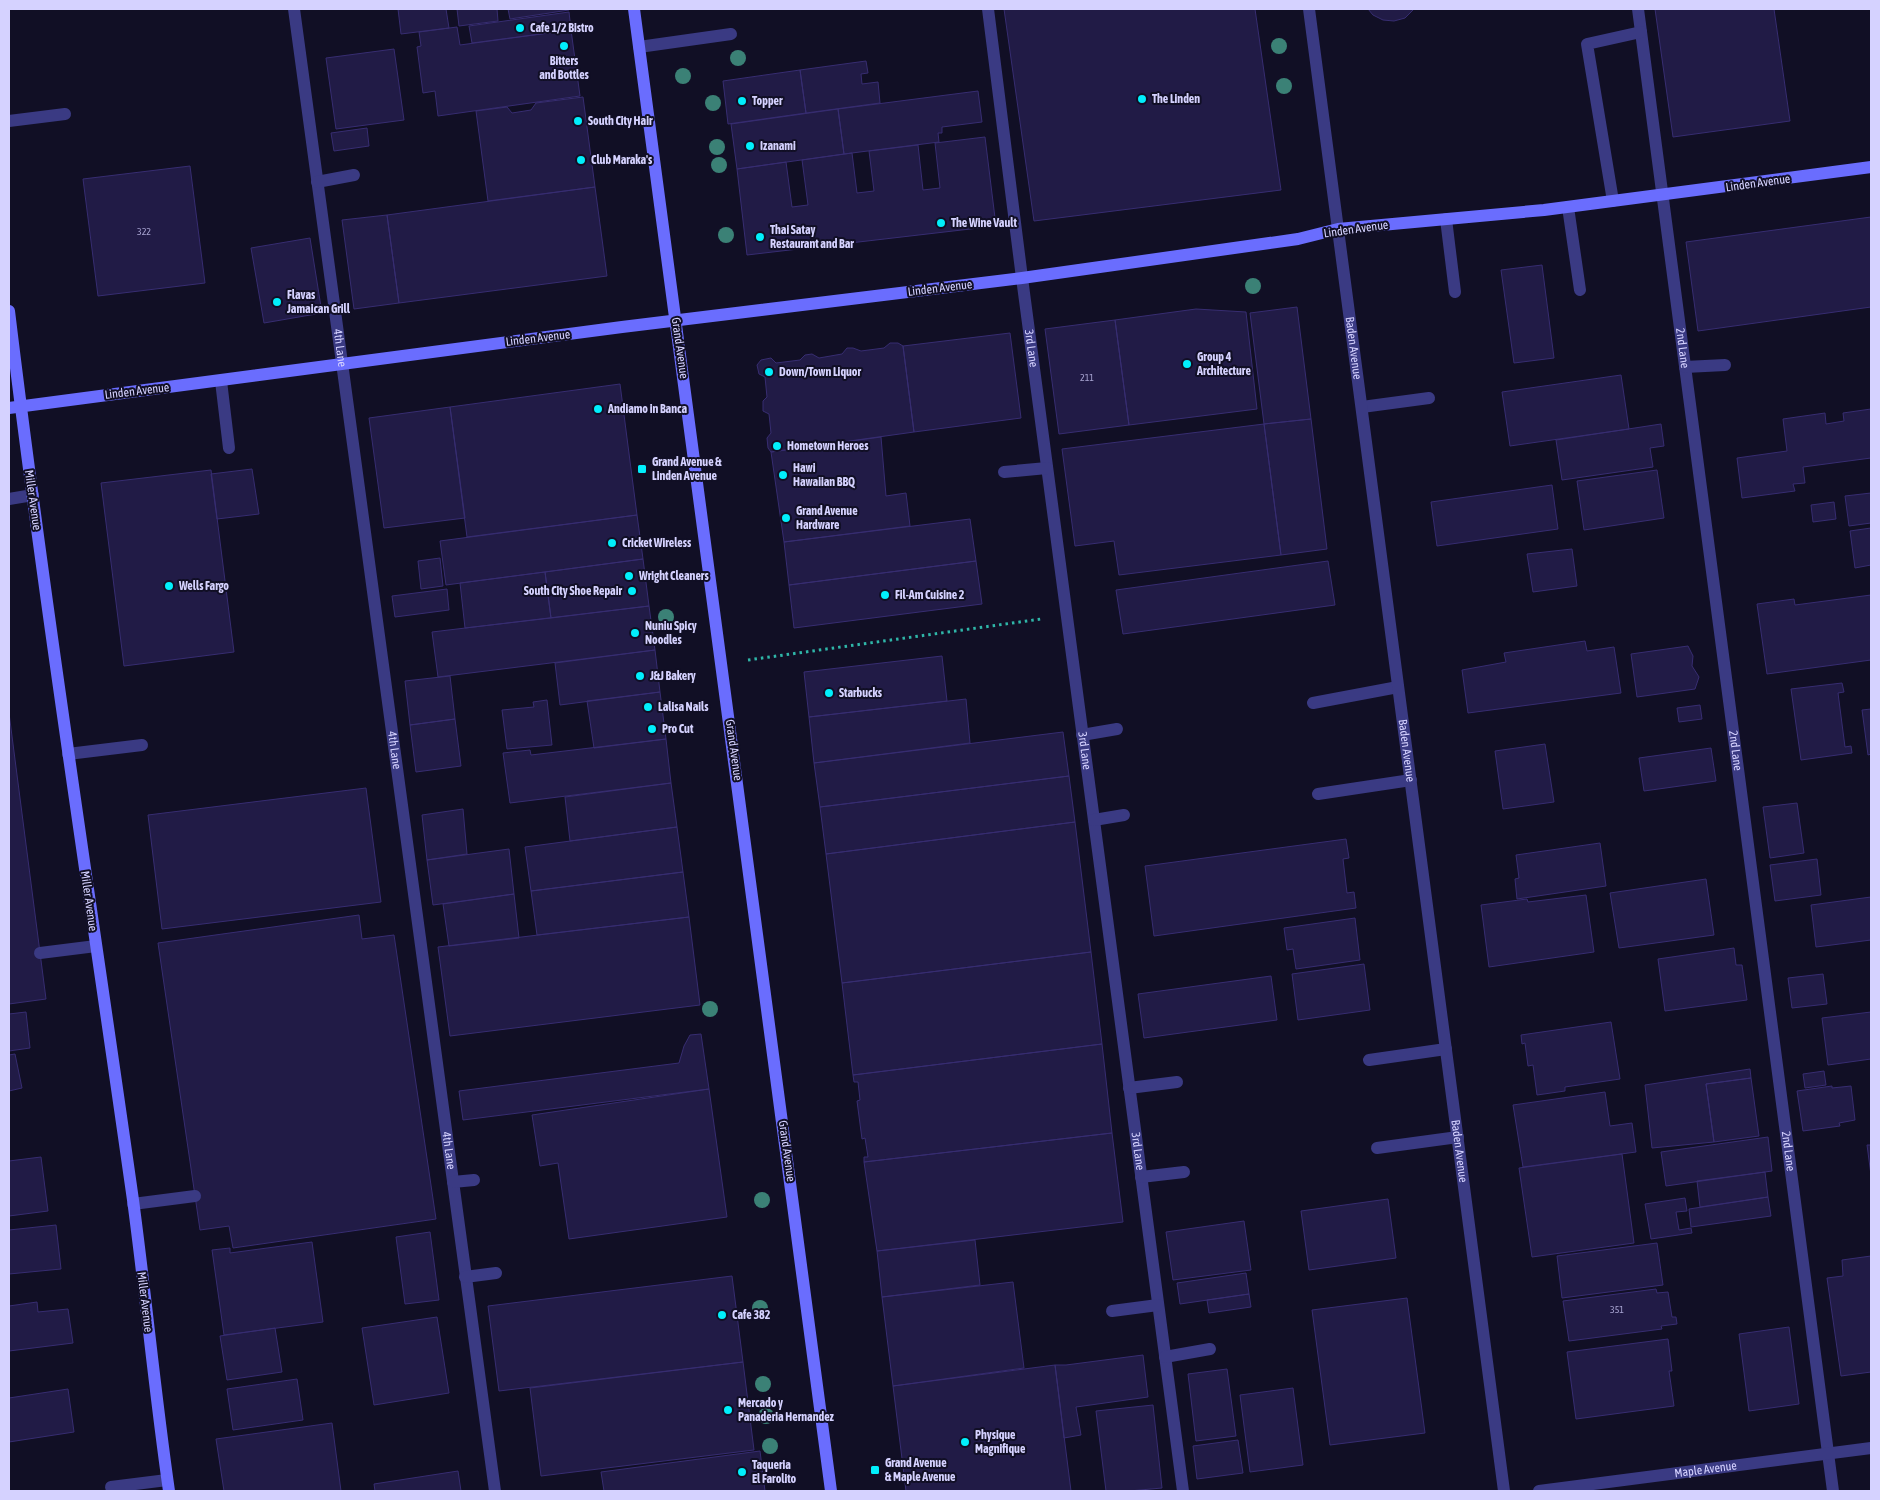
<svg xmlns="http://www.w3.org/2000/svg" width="1880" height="1500" viewBox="0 0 1880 1500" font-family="'Asap Condensed',sans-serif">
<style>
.building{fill:#211b46;stroke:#372d71}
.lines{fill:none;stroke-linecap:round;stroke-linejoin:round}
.path{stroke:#2fb6a8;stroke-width:3;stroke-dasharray:2.5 4;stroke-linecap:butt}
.lane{stroke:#3a3a83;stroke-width:12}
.street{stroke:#3a3a83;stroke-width:12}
.secondary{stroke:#6a6dfe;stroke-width:12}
.tree{fill:#3b8176}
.poi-dot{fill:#01effc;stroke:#110f25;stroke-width:2}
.labels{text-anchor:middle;stroke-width:4;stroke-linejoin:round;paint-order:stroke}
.number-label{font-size:10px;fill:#a8a4d1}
.poi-label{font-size:12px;font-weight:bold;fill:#d5d2ff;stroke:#110f25;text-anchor:start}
.street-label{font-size:12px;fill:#d5d2ff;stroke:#110f25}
</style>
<rect width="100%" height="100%" fill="#110f25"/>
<path class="building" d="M398,9H451H446L449,28L401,34Z
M457,9H497L498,21L459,26Z
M508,9H569V10L510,19Z
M1004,9H1255L1281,190L1034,221Z
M1368,9H1414L1405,18L1394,21L1383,20L1373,15Z
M1655,9H1774L1790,121L1673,137Z
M569,12L571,30L472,43L469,26Z
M457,27L460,45L571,30L580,96L438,116L435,91L423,93L417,47L421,46L419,32Z
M394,49L404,120L336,129L326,58Z
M866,61L868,73L861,74L862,84L878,82L880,103L806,113L800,70Z
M800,70L806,113L728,124L723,81Z
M978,91L982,122L942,127V133H938L939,142L844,154L838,109Z
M583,97L595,187L488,201L476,111L507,107L512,113L531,110L536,103Z
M838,109L844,154L737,169L731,124Z
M367,128L369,146L334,151L331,133Z
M985,137L996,226L747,255L737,169L786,162L792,207L808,205L802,160L852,153L857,193L874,191L869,151L918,145L923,190L940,188L935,143Z
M190,166L205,283L98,296L83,179Z
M595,187L607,276L399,303L387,215Z
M387,215L399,303L354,309L342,220Z
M1871,217V307L1698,331L1686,242Z
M310,238L322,313L264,323L251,248Z
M1542,265L1554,358L1514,363L1501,270Z
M1297,307L1311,419L1264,424L1250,313Z
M1196,309L1246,312L1257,409L1129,425L1115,320Z
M1115,320L1129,425L1059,434L1045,329Z
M1010,333L1021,418L914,432L903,346Z
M890,343H898L903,346L914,432L771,452L768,448L767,438L771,433L769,414L763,411V401L767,397L765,377L759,374L757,365L761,360L771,358L776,363L800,360L805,355L812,354L819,358L842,354L847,348H853L861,351L884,348Z
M1621,375L1629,429L1510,446L1502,392Z
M620,384L637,515L467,537L450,407Z
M450,407L465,518L384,528L369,418Z
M1871,409V458L1803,467L1805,483L1793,484L1795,491L1742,498L1737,458L1787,451L1783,419L1825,413L1826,424L1844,421L1843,413Z
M1311,419L1327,549L1281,555L1264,424Z
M1264,424L1281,555L1119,575L1114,541L1075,546L1062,449Z
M1661,424L1664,446L1650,448L1653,467L1562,480L1556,440Z
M881,437L886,496L906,493L910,526L784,542L771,452Z
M252,469L259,514L217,519L211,474Z
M211,470L234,652L124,666L101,483Z
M1657,470L1664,518L1584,530L1577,481Z
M1552,485L1558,529L1437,546L1431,502Z
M1871,493V523L1849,526L1845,496Z
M1834,502L1836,519L1813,522L1811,505Z
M637,515L643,559L446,585L440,541Z
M970,519L976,561L789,585L784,542Z
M1871,528V565L1855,568L1850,531Z
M1572,549L1577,586L1533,592L1527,554Z
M440,558L443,586L421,589L418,561Z
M643,559L649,606L551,618L545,572Z
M976,561L982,604L794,628L789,585Z
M1328,561L1335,605L1123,634L1116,590Z
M545,572L551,618L465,628L460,583Z
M447,589L449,610L395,617L392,596Z
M1871,595V660L1767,674L1757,604L1794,599L1795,605Z
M649,606L655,650L438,677L432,632Z
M1585,641L1587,651L1614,647L1621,693L1468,713L1462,670L1506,662L1504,653Z
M1688,646L1693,656L1692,666L1699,677L1695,689L1637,697L1631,654Z
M655,650L660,692L560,705L555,663Z
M942,656L947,701L809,717L804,672Z
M450,676L455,719L410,725L405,681Z
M1842,683L1844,692L1838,693L1845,747L1851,746L1852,753L1801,760L1791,689Z
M660,692L666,739L594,748L587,701Z
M966,699L970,743L814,763L809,717Z
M547,700L552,745L507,749L502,710L534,707L533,702Z
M1700,705L1702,719L1679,722L1677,708Z
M1871,709V754L1868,755L1862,710Z
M9,713L46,999L9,1004Z
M455,719L461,766L416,772L410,725Z
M1063,732L1069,776L820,807L814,763Z
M666,739L671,783L510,803L503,753L530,750L531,755Z
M1545,744L1554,802L1503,809L1495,751Z
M1711,748L1716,781L1644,791L1639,758Z
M1069,776L1075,822L826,854L820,807Z
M671,783L677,827L570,841L565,797Z
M366,788L381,902L162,929L148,815Z
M1797,803L1804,853L1770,858L1763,807Z
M463,809L467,854L427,860L422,815Z
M1075,822L1091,952L842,983L826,854Z
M677,827L683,872L531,891L525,847Z
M1346,839L1349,858L1343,859L1347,893L1354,892L1356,908L1154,936L1145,866Z
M1600,843L1606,886L1517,899L1515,879L1519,878L1516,855Z
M509,849L514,894L433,905L427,860Z
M1817,859L1821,895L1775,901L1770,865Z
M683,872L689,917L537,935L531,891Z
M1706,879L1714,935L1619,948L1610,893Z
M514,894L519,938L449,946L443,904Z
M1586,895L1594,952L1489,967L1481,905L1527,899L1528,902Z
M1871,897V940L1816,947L1811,905Z
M359,915L362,939L394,935L436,1219L233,1248L229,1226L200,1230L158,943Z
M689,917L700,1005L450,1036L438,947Z
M1355,918L1360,960L1296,969L1293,949L1287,950L1284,928Z
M1734,948L1736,965H1742L1747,1000L1665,1011L1658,959Z
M1091,952L1102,1044L853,1075L842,983Z
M1364,964L1370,1010L1298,1020L1292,974Z
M1823,974L1827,1004L1792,1008L1788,978Z
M1271,976L1277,1020L1144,1038L1138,994Z
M26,1012L30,1048L9,1051V1014Z
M1871,1012V1059L1828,1065L1822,1018Z
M1611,1022L1620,1079L1565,1087V1091L1537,1095L1533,1065L1528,1066L1525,1043L1522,1044L1521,1035Z
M701,1034L709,1089L463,1120L459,1091L679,1063L684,1046L690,1035Z
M1102,1044L1112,1133L864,1162V1157H868L865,1138L862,1139L857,1101L860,1100L858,1082H854L853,1075Z
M15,1054L22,1088L9,1091V1055Z
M1750,1069L1751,1078L1706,1084L1714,1142L1652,1148L1645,1085Z
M1824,1071L1826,1085L1805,1088L1803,1074Z
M1751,1078L1759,1136L1714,1142L1706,1084Z
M1832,1086V1088L1851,1086L1855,1120L1839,1123L1840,1126L1803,1131L1797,1091Z
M709,1089L727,1217L569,1239L558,1163L540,1166L532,1115Z
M1605,1092L1610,1126L1632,1123L1636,1152L1523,1167L1513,1105Z
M1112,1133L1123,1222L877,1251L864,1162Z
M1768,1137L1772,1171L1666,1186L1661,1152Z
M1867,1145H1871V1175Z
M1622,1154L1634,1243L1532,1257L1519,1168Z
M41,1157L48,1211L9,1216V1161Z
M1765,1172L1768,1197L1700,1207L1697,1181Z
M1768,1197L1771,1216L1691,1227L1689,1209Z
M1685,1198L1687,1211L1676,1212L1679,1230L1691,1228L1692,1233L1651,1239L1645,1204Z
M1388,1199L1396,1258L1309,1270L1301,1211Z
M1244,1221L1251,1270L1173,1280L1166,1232Z
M56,1225L61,1269L9,1274V1230Z
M430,1232L439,1300L405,1304L396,1237Z
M975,1240L980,1285L882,1297L877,1251Z
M312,1242L323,1322L224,1335L212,1250L230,1248V1253Z
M1657,1243L1663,1285L1562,1298L1557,1256Z
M1871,1256V1372L1841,1376L1827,1278L1843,1276L1842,1260Z
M1246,1273L1249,1294L1180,1304L1177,1283Z
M732,1276L743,1362L499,1391L488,1306Z
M1013,1282L1024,1368L893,1386L882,1297Z
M1656,1289L1657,1293L1668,1292L1672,1317H1676L1677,1324L1661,1326L1662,1329L1569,1341L1563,1301Z
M1249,1294L1251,1307L1209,1313L1207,1300Z
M1407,1298L1425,1433L1330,1445L1312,1310Z
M37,1302L38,1312L68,1309L73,1343L9,1351V1306Z
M437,1317L449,1393L374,1405L362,1328Z
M1789,1327L1799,1404L1749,1411L1739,1334Z
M275,1328L282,1372L227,1380L220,1336Z
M1668,1339L1672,1371H1669L1674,1406L1576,1419L1567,1352Z
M1143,1355L1148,1397L1076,1407L1081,1435L1064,1438L1055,1365H1066Z
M743,1362L754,1450L541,1476L530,1388Z
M1055,1365L1071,1491H906L893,1386Z
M1227,1369L1236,1436L1196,1441L1188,1374Z
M297,1379L303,1420L233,1430L227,1389Z
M1293,1388L1303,1465L1250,1472L1240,1395Z
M68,1389L74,1432L9,1442V1398Z
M1153,1405L1162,1488L1129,1491H1106L1096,1411Z
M332,1423L341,1491H224L216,1439Z
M1238,1440L1243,1473L1197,1479L1193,1446Z
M760,1451L765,1491H604L601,1472Z
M458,1471L461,1491H375L374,1484Z"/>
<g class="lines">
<path class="path" d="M748,660L1041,619"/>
<g class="lane">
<path id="s1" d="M294,9L495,1491"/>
<path id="s2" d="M988,9L1022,278L1183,1491"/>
<path id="s3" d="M1638,9L1833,1491"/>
<path d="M639,47L731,34"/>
<path d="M9,121L65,114"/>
<path d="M317,182L354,175"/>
<path d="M1613,201L1587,44L1641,32"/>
<path d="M1568,207L1580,290"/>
<path d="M1446,219L1455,292"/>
<path d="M1685,367L1725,365"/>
<path d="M221,381L229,448"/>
<path d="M1362,407L1429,398"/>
<path d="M1004,472L1047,468"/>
<path d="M9,499L33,495"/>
<path d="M1313,703L1398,687"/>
<path d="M1082,735L1117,729"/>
<path d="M68,754L142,745"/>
<path d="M1318,794L1411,780"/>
<path d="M1094,820L1124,815"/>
<path d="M40,953L96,946"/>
<path d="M1369,1060L1446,1049"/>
<path d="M1129,1088L1177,1082"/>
<path d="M1377,1148L1458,1137"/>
<path d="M1141,1177L1184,1172"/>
<path d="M453,1182L474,1180"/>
<path d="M133,1204L195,1196"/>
<path d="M465,1277L496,1273"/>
<path d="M1112,1311L1158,1305"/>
<path d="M1165,1357L1210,1349"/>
<path d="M111,1487L167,1480"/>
</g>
<g class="street">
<path id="s4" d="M1309,9L1504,1491"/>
<path id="s5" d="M1539,1491L1871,1448"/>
</g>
<path class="secondary" d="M634,9L831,1491
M9,311C45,608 91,904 133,1200C146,1297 155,1394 169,1491
M9,408L622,327L1022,278L1298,239L1338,229L1544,210L1871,167"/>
</g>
<g class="tree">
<circle cx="1279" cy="46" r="8"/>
<circle cx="738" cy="58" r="8"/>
<circle cx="683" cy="76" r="8"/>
<circle cx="1284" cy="86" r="8"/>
<circle cx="713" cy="103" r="8"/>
<circle cx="717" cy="147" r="8"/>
<circle cx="719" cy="165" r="8"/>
<circle cx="726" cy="235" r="8"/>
<circle cx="1253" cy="286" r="8"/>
<circle cx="666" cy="617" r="8"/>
<circle cx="710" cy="1009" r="8"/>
<circle cx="762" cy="1200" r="8"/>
<circle cx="760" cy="1308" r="8"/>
<circle cx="763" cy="1384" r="8"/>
<circle cx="766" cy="1416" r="8"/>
<circle cx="770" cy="1446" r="8"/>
</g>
<g class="poi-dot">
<circle cx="520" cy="28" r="5"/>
<circle cx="564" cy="46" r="5"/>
<circle cx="1142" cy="99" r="5"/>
<circle cx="742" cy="101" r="5"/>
<circle cx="578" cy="121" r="5"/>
<circle cx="750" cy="146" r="5"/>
<circle cx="581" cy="160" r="5"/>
<circle cx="941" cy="223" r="5"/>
<circle cx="760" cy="237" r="5"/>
<circle cx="277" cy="302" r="5"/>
<circle cx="1187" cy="364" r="5"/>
<circle cx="769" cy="372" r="5"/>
<circle cx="598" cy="409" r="5"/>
<circle cx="777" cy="446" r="5"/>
<rect x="637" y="464" width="10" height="10" rx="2.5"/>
<circle cx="783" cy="475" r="5"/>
<circle cx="786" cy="518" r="5"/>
<circle cx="612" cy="543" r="5"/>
<circle cx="629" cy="576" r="5"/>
<circle cx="169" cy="586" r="5"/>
<circle cx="632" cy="591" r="5"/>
<circle cx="885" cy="595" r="5"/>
<circle cx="635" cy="633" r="5"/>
<circle cx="640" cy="676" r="5"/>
<circle cx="829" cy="693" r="5"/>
<circle cx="648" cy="707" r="5"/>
<circle cx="652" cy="729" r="5"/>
<circle cx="722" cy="1315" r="5"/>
<circle cx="728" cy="1410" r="5"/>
<circle cx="965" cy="1442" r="5"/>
<rect x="870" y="1465" width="10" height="10" rx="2.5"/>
<circle cx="742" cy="1472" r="5"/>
</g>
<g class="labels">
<g class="number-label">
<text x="144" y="235">322</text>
<text x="1087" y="381">211</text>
<text x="1617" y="1313">351</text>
</g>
<g class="poi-label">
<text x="530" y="32">Cafe 1/2 Bistro</text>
<text x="564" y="65" text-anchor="middle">Bitters<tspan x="564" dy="14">and Bottles</tspan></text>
<text x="1152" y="103">The Linden</text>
<text x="752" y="105">Topper</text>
<text x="588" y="125">South City Hair</text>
<text x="760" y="150">Izanami</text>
<text x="591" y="164">Club Maraka's</text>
<text x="951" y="227">The Wine Vault</text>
<text x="770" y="234">Thai Satay<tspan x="770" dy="14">Restaurant and Bar</tspan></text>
<text x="287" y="299">Flavas<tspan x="287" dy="14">Jamaican Grill</tspan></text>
<text x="1197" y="361">Group 4<tspan x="1197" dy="14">Architecture</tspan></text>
<text x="779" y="376">Down/Town Liquor</text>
<text x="608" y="413">Andiamo in Banca</text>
<text x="787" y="450">Hometown Heroes</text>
<text x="652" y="466">Grand Avenue &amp;<tspan x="652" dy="14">Linden Avenue</tspan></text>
<text x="793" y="472">Hawi<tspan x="793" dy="14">Hawaiian BBQ</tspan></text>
<text x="796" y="515">Grand Avenue<tspan x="796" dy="14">Hardware</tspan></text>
<text x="622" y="547">Cricket Wireless</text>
<text x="639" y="580">Wright Cleaners</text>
<text x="179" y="590">Wells Fargo</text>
<text x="622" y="595" text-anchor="end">South City Shoe Repair</text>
<text x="895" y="599">Fil-Am Cuisine 2</text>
<text x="645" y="630">Nuniu Spicy<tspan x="645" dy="14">Noodles</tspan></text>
<text x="650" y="680">J&amp;J Bakery</text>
<text x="839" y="697">Starbucks</text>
<text x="658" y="711">Lalisa Nails</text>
<text x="662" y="733">Pro Cut</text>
<text x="732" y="1319">Cafe 382</text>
<text x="738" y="1407">Mercado y<tspan x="738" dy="14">Panaderia Hernandez</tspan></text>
<text x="975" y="1439">Physique<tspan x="975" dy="14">Magnifique</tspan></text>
<text x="885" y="1467">Grand Avenue<tspan x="885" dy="14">&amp; Maple Avenue</tspan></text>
<text x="752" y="1469">Taqueria<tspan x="752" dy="14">El Farolito</tspan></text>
</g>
<g class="street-label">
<text transform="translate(1758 183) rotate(-8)" y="4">Linden Avenue</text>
<text transform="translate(1356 229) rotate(-8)" y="4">Linden Avenue</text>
<text transform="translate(940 288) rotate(-7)" y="4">Linden Avenue</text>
<text transform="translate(538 338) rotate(-7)" y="4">Linden Avenue</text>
<text transform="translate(680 348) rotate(82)" y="4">Grand Avenue</text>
<text dy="4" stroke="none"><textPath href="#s4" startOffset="342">Baden Avenue</textPath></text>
<text dy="4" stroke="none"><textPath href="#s1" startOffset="342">4th Lane</textPath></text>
<text dy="4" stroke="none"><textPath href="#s2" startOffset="342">3rd Lane</textPath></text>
<text dy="4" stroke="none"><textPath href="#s3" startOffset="342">2nd Lane</textPath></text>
<text transform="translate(137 391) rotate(-7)" y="4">Linden Avenue</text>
<text transform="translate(33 500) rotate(82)" y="4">Miller Avenue</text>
<text dy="4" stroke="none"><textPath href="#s1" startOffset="748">4th Lane</textPath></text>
<text transform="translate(734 750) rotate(82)" y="4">Grand Avenue</text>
<text dy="4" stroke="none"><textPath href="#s2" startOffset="748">3rd Lane</textPath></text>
<text dy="4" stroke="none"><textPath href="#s4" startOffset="748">Baden Avenue</textPath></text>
<text dy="4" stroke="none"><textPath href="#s3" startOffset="748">2nd Lane</textPath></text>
<text transform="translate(89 901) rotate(82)" y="4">Miller Avenue</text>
<text dy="4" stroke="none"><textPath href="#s1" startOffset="1152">4th Lane</textPath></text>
<text transform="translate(787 1151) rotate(82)" y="4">Grand Avenue</text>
<text dy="4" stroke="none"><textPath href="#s2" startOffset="1152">3rd Lane</textPath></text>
<text dy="4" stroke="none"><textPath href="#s4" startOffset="1152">Baden Avenue</textPath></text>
<text dy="4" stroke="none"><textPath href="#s3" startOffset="1152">2nd Lane</textPath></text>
<text transform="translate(145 1302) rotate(83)" y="4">Miller Avenue</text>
<text dy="4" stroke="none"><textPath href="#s5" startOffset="168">Maple Avenue</textPath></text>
</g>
</g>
<rect width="1880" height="1500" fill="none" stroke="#d5d2ff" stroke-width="20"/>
</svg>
